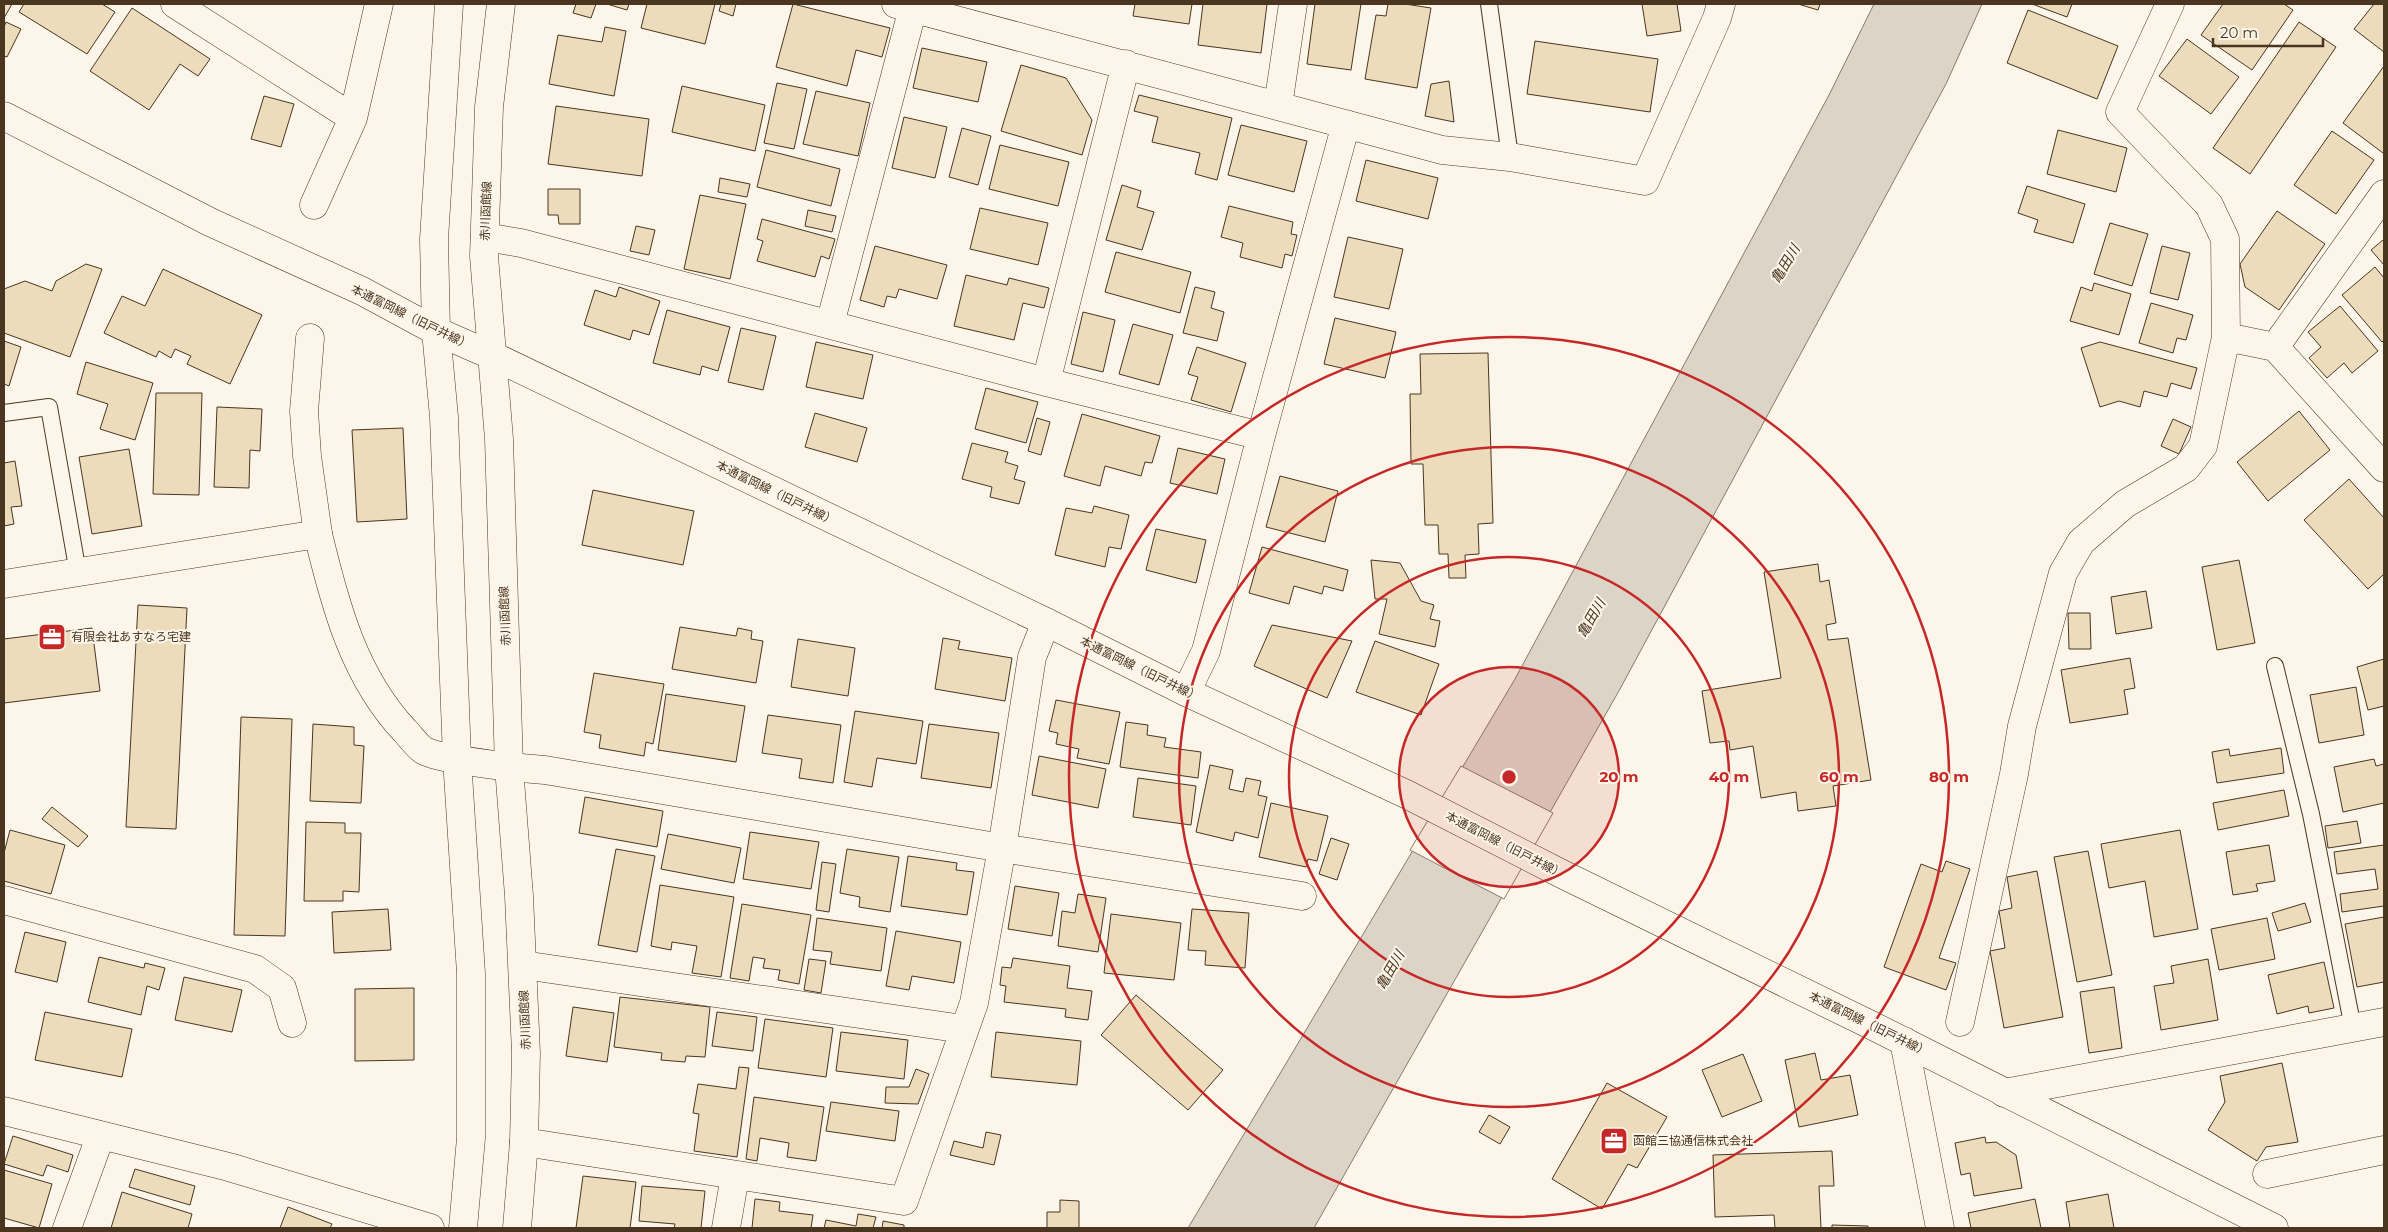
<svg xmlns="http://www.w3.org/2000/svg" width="2388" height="1232" viewBox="0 0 2388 1232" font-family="Montserrat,'Noto Sans JP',sans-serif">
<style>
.water{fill:#dcd4c6;stroke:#887966}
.pier{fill:#fbf6e9;stroke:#887966}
.building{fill:#ecdcbc;stroke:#4a3520}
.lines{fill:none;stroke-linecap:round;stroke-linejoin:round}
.service-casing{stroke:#4a3520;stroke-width:18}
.minor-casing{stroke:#4a3520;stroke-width:29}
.tertiary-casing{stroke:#4a3520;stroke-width:29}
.secondary-casing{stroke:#4a3520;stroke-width:29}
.service{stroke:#fbf6e9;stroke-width:16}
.minor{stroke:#fbf6e9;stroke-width:28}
.tertiary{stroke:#fbf6e9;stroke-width:28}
.secondary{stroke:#fbf6e9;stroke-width:28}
.ring{fill:none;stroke:#c62828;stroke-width:2.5}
.labels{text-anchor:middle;stroke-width:4;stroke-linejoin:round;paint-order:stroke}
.street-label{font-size:12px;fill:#4a3520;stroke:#fbf6e9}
.poi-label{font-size:12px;fill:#4a3520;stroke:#fbf6e9;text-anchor:start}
.water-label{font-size:14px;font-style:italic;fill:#4a3520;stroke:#fbf6e9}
.centre{fill:#c62828;stroke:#fbf6e9;stroke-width:2.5}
.ring-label{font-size:15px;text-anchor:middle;font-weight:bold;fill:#c62828;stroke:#fbf6e9;stroke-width:4;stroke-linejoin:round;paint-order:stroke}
</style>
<rect width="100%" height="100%" fill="#fbf6e9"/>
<path class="water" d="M1874,4H1982L1946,84L1620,689L1314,1228H1188L1515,679L1829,95Z"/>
<path class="pier" d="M1461,766L1553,813L1504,899L1410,850Z"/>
<path class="building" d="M4,4H12L4,18Z
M24,4H102L115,12L87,54L19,12Z
M576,4H596L591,18L573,13Z
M607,4H629L627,10Z
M647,4H715L705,44L641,28Z
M721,4H736L733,16L719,11Z
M793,4L890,28L882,57L856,50L847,86L776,67Z
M1135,4H1192L1189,24L1133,16Z
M1203,4H1267L1261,53L1198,45Z
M1315,4H1361L1351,70L1307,64Z
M1388,4H1405L1431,8L1417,88L1365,79L1376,15L1386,16Z
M1642,4H1677L1681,31L1647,36Z
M1798,4H1820L1818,10Z
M2032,4H2072L2067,17Z
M2223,4H2284L2293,10L2252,70L2201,35Z
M2374,4H2384V52L2354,29Z
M132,8L210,59L198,76L180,64L149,110L90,71Z
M2028,10L2118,46L2097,99L2007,63Z
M6,22L21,29L7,57L4,56V27Z
M2299,22L2336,47L2250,174L2213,148Z
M605,27L626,31L614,96L549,84L558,35L602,42Z
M2187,39L2239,77L2211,114L2159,76Z
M1535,41L1658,59L1650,112L1527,94Z
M922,48L987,62L978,102L913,88Z
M1021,65L1066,78L1092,120L1082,155L1001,131Z
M2384,66V151L2383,153L2343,123Z
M1449,81L1454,122L1425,116L1431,84Z
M777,83L807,89L794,149L764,143Z
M682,86L765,105L755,151L672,132Z
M816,91L870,103L858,156L803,144Z
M1139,95L1232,118L1217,180L1195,174L1200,153L1152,142L1158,117L1134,111Z
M264,96L294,104L281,147L251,139Z
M556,106L649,119L642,176L548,164Z
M904,117L947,127L935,178L892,168Z
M1241,125L1307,141L1294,192L1228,175Z
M962,128L991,136L978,185L949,177Z
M2058,130L2127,148L2116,192L2047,174Z
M2332,131L2374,160L2336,214L2294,185Z
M1000,145L1069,162L1058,206L989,189Z
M766,150L840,169L831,206L757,187Z
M1366,160L1438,178L1428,219L1356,201Z
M720,178L750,184L747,197L718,192Z
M1122,185L1141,191L1137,207L1154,212L1142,250L1106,240Z
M2027,186L2085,204L2073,243L2034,232L2038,220L2018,213Z
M548,189H580V224H559L558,215H548Z
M700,195L746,204L730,279L684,269Z
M1229,206L1293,222L1291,234L1297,235L1292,256L1285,254L1282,268L1240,257L1243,243L1221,237Z
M980,208L1048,223L1038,265L970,249Z
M808,210L836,216L832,232L805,226Z
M2277,211L2325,244L2279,310L2245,287L2240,264Z
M762,219L835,239L829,259L821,256L815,277L757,261L763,241L757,239Z
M2110,223L2148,234L2132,286L2094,274Z
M636,226L655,230L649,255L630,251Z
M1348,237L1403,249L1389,309L1334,297Z
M2383,240L2384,241V265L2371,250Z
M875,246L947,265L937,299L899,289L896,298L887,296L884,307L860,300Z
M2162,246L2190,253L2178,300L2150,293Z
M1116,252L1191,272L1180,313L1105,292Z
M86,264L102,269L70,357L4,333V289L25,281L52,291L56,281Z
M2375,267L2384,278V340L2382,342L2342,295Z
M163,269L262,315L230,384L187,364L191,356L175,349L171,358L159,351L156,357L104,333L122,296L145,306Z
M966,275L1007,285L1009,278L1049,288L1044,308L1023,303L1014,340L954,326Z
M2094,283L2131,294L2119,335L2070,321L2081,287L2092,291Z
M619,287L660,301L649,335L633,330L630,340L584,325L595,290L616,297Z
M1195,287L1215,292L1211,308L1224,312L1217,341L1183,333Z
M2151,303L2193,315L2186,340L2177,338L2173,353L2139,343Z
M2340,306L2378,351L2352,373L2344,363L2327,378L2309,358L2321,347L2308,332Z
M667,310L730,327L718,371L702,366L700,375L653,363Z
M1083,312L1115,320L1103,372L1071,364Z
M1335,318L1396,332L1385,378L1324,364Z
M1133,324L1173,335L1159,385L1119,374Z
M741,328L776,336L763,390L728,382Z
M4,341L21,347L9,386L4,384Z
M816,342L873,355L863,399L806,387Z
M2100,342L2197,368L2191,389L2171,383L2167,397L2144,391L2140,407L2119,401L2100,407L2081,348Z
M1197,347L1246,363L1231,412L1191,400L1198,377L1188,374Z
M1488,353L1493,523L1478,524L1479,554L1465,555L1466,578H1449L1448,554H1439L1438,525H1425L1423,464H1411L1410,394H1421L1420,354Z
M86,362L153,383L135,440L100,429L108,404L77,394Z
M986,388L1038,402L1026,443L975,429Z
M156,393H202L199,495L153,494Z
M217,407L262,409L260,451L250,450L249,488L214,487Z
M2299,411L2330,450L2268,501L2237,462Z
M815,413L867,428L857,462L805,447Z
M1082,414L1160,436L1152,463L1145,462L1141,476L1105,466L1100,486L1064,476Z
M1037,418L1050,422L1041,455L1028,451Z
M2173,419L2191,427L2179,454L2161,446Z
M403,428L407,519L357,522L352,430Z
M972,443L1008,452L1005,462L1018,466L1014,479L1025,482L1019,504L990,497L992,487L962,479Z
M1178,448L1225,459L1217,494L1170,483Z
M129,449L142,526L92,534L79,457Z
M15,461L22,506L11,507L14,524L4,526V463Z
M1280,476L1338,491L1325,542L1266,527Z
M2349,479L2384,518V574L2368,589L2304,520Z
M593,490L694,511L683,565L582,545Z
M1094,506L1129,515L1121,549L1109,547L1105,567L1055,555L1066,508L1092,513Z
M1156,529L1206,540L1196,583L1146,570Z
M1262,547L1348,570L1343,591L1324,586L1322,594L1294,586L1289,604L1249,593Z
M1371,560L1400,563L1421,601L1434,605L1430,619L1440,621L1435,647L1379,634L1387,599H1375Z
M2239,560L2255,643L2217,650L2202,567Z
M1818,564L1820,582L1829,580L1836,623L1826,625L1828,640L1848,638L1871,780L1833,786L1836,806L1798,811L1796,792L1761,798L1753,746L1730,750L1729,741L1710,743L1702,691L1781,678L1764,572Z
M2146,591L2152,628L2116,634L2111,597Z
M138,605L187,608L176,829L126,827Z
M2068,613H2090L2091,649H2069Z
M1272,625L1352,641L1327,698L1254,666Z
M680,627L736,636L738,628L752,631L751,639L763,641L756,683L672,669Z
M92,628L100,691L4,703V639Z
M943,638L960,641L958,649L1012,658L1005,701L935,689Z
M798,639L855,648L848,696L791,687Z
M1375,641L1439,664L1421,715L1356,692Z
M2130,658L2135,688L2124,690L2128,714L2070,723L2061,670Z
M2384,659V706L2368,710L2357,667Z
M594,673L664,684L653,744L646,742L644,756L599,748L601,735L584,732Z
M2356,687L2364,735L2319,743L2310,695Z
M666,694L745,706L736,762L658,750Z
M1056,700L1120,712L1109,764L1077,758L1079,749L1056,744L1058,733L1049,731Z
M855,711L923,721L916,764L877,758L872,787L844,782Z
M768,715L841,725L833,783L799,778L802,759L762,753Z
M241,717L292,719L285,936L234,935Z
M1126,722L1148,725L1147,735L1166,738L1164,747L1201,752L1198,778L1120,767Z
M313,724L354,727V745L364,746L361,803L310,801Z
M929,724L999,733L991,788L921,778Z
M2281,748L2284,773L2217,783L2212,752L2229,749L2230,756Z
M1039,756L1106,769L1098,808L1032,795Z
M2374,759L2376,766L2384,764V803L2343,812L2334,767Z
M1210,765L1233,770L1229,789L1243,792L1246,778L1261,781L1258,795L1267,797L1258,838L1235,832L1233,841L1196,832Z
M1138,778L1196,786L1191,825L1133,817Z
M2284,790L2289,816L2218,830L2213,803Z
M585,797L663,811L657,847L579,833Z
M1271,803L1328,816L1317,861L1308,859L1306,867L1259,857Z
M52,807L88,836L78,847L42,819Z
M2357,821L2361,843L2328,848L2325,826Z
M306,822L345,823V833H361L359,892L343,891V901H304Z
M10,830L65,845L51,894L4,881V853Z
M2180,830L2198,929L2154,937L2145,881L2109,888L2101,844Z
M750,832L819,842L811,889L743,879Z
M668,834L741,848L734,883L661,869Z
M1331,838L1349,844L1337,880L1319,874Z
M2269,845L2275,881L2256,884L2258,891L2233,895L2226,852Z
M2384,845V906L2342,912L2340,894L2378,889L2375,869L2337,874L2334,852Z
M616,849L655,856L637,952L598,945Z
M847,849L899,857L890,912L859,907L860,897L840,893Z
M2088,851L2112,975L2077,982L2054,857Z
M908,856L957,863L956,870L974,872L967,915L901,906Z
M1946,861L1970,869L1939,958L1956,963L1946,990L1884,967L1921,864L1942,872Z
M822,862L836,864L829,912L816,910Z
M2037,871L2063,1017L2004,1028L1990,951L2005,948L1999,911L2012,908L2007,877Z
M660,885L734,897L721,977L692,973L697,946L672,942L671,950L651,946Z
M1015,886L1059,893L1052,936L1008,929Z
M1078,894L1106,898L1098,952L1058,946L1062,911L1075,913Z
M2305,903L2311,922L2278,931L2272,913Z
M742,904L811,915L799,984L778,980L780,970L763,968L765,959L753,957L749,981L730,978Z
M388,909L391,950L334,953L332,912Z
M1192,909L1249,913L1245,968L1205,965L1206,951L1188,950Z
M1111,914L1181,923L1174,980L1104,973Z
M2384,917V982L2357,987L2345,924Z
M817,918L887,928L881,971L830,964L832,952L813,950Z
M2267,918L2275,959L2219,970L2211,929Z
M896,931L961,942L954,983L912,976L909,990L886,986Z
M25,932L66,942L57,982L15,972Z
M99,957L144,968L145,963L165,968L159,990L147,986L141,1015L88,1002Z
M1013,958L1070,966L1067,988L1092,991L1088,1020L1065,1017L1066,1009L1004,1002L1006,986L1000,985L1002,967L1011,968Z
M809,959L826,961L821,993L804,990Z
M2208,959L2218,1020L2161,1030L2154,986L2174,983L2171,966Z
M2324,962L2334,1008L2309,1013L2308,1006L2277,1014L2268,975Z
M184,977L242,990L232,1032L175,1020Z
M2114,987L2122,1048L2089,1053L2080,992Z
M414,988V1060L355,1061V989Z
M1136,995L1223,1070L1188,1110L1101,1035Z
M620,997L710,1007L705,1057L686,1056L685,1062L661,1060L662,1053L614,1047Z
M573,1007L614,1013L607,1062L566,1056Z
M45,1012L132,1029L122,1077L35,1060Z
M717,1012L757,1017L753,1051L712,1046Z
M765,1019L833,1028L826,1077L758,1068Z
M841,1032L908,1040L904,1079L836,1071Z
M996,1032L1081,1041L1077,1085L991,1077Z
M1815,1053L1821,1080L1850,1075L1858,1115L1799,1127L1785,1060Z
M1743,1054L1762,1101L1722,1117L1702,1070Z
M2282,1063L2298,1142L2266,1147L2257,1161L2208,1130L2225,1102L2220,1076Z
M739,1067L749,1068L737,1157L694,1151L699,1114L693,1113L698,1084L736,1089Z
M916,1069L929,1074L918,1104L885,1103L886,1087H909Z
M1607,1083L1667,1117L1637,1168L1628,1164L1602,1209L1552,1179Z
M754,1097L824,1107L816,1161L787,1157L789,1143L760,1138L757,1161L746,1159Z
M831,1102L899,1111L895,1141L826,1131Z
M1489,1115L1510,1127L1500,1144L1479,1132Z
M986,1132L1001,1135L994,1165L950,1155L954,1141L983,1148Z
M13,1136L73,1155L68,1172L47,1165L43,1176L4,1164Z
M1985,1137L1986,1143L1996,1142L2016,1155L2022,1188L1974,1196L1970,1173L1961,1175L1955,1143Z
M1832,1151L1834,1186H1819L1821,1228H1775L1774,1215L1715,1217L1713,1155Z
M135,1169L195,1186L190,1205L129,1187Z
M4,1170L52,1184L39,1228L4,1218Z
M583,1176L636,1182L630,1228H576Z
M642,1186L705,1191L701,1228H674L675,1224L639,1221Z
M122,1192L192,1214L188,1228H111Z
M2108,1194L2114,1228H2070L2066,1202Z
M755,1199L780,1202L779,1211L813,1215L811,1228H752Z
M2035,1199L2041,1228H1971L1968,1213Z
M1060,1200L1079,1201V1228H1047V1212H1060Z
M288,1207L332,1224L330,1228H280Z
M858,1214L876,1217L873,1228H824L826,1220L856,1226Z
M883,1221L904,1225V1228H882Z
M1832,1225L1868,1226V1228H1832Z"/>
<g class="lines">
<defs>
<path id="service" d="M1489,4L1510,157
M4,413L49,407L78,573
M2275,666L2311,814L2353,1028"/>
<path id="minor" d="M175,4L353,118
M896,4L1442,150L1510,157L1645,181L1717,18L1721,4
M2170,4L2120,112L2209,205L2225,239L2226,337L2275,347L2384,468
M1278,106L1293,4
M314,205L353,118L379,4
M485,237L521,243L1046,382L1261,436
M830,324L913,8
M310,338L304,411L307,456L318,534
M2275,347L2384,194
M1046,382L1126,64
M1186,692L1206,651L1261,436L1346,124
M509,767L545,770L1002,848L1302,896
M4,900L255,969L282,988L292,1023
M523,965L963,1029
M1960,1022L2014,774L2022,726L2063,573L2081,542L2125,504L2186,468L2203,446L2226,337
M1904,1041L1940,1228
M2004,1093L2384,1022
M4,1111L229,1167L430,1228
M524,1142L904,1201L974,1003L1002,848L1032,657L1046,622
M2267,1174L2384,1150
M67,1228L100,1137
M726,1228L735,1176"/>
<path id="tertiary" d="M4,116L210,222L362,291L436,331L493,356L1046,622L1186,692L1406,794L1562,874L1871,1025L2274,1228
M4,584L318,534C335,605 354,677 405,731C410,736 417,746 423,750C438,759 490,764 509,767"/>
<path id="secondary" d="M449,4L434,239L436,331L444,417L457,759L471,973V1138L463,1228
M501,4L489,107L484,256L499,439L509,767L519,896L526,1053L524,1142L517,1228"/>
</defs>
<use href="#service" class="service-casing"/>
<use href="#minor" class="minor-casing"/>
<use href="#tertiary" class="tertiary-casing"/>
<use href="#secondary" class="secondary-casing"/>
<use href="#service" class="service"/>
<use href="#minor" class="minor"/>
<use href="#tertiary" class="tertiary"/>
<use href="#secondary" class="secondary"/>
</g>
<circle cx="1509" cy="777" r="110" fill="#c62828" fill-opacity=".12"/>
<g class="ring">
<circle cx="1509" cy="777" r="110"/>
<circle cx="1509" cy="777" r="220"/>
<circle cx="1509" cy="777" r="330"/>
<circle cx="1509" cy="777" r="440"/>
</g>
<defs>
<symbol id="office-square" viewBox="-11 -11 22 22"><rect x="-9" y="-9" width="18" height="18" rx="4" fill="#c62828" stroke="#fbf6e9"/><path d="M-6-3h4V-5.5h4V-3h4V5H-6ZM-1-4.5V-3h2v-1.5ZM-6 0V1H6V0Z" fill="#fff"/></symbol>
</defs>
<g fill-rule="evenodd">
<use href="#office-square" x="36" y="621" width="32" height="32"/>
<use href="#office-square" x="1598" y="1125" width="32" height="32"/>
</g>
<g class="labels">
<g class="street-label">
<text transform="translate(486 211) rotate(-88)" y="4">赤川函館線</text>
<text transform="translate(411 317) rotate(26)" y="4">本通富岡線（旧戸井線）</text>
<text transform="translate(776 493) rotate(26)" y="4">本通富岡線（旧戸井線）</text>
<text transform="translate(505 616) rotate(-92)" y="4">赤川函館線</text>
<text transform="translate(1140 669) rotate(26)" y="4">本通富岡線（旧戸井線）</text>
<text transform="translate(1505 845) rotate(27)" y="4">本通富岡線（旧戸井線）</text>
<text transform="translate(525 1020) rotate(-92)" y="4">赤川函館線</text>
<text transform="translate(1869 1024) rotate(26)" y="4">本通富岡線（旧戸井線）</text>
</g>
<g class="poi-label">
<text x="71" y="641">有限会社あすなろ宅建</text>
<text x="1633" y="1145">函館三協通信株式会社</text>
</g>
<g class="water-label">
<text transform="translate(1785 264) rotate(-59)" y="5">亀田川</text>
<text transform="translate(1591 618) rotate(-60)" y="5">亀田川</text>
<text transform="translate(1390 970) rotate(-60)" y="5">亀田川</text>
</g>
</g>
<circle cx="1509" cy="777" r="8" class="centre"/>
<g class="ring-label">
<text x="1619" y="782">20 m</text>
<text x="1729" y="782">40 m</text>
<text x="1839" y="782">60 m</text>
<text x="1949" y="782">80 m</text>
</g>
<rect width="2388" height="1232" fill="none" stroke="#4a3520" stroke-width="10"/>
<path d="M2213 38v8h110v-8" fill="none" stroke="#4a3520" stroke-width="2.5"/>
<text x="2220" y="38" font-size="15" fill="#4a3520" stroke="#fbf6e9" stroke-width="4" paint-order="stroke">20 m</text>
</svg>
